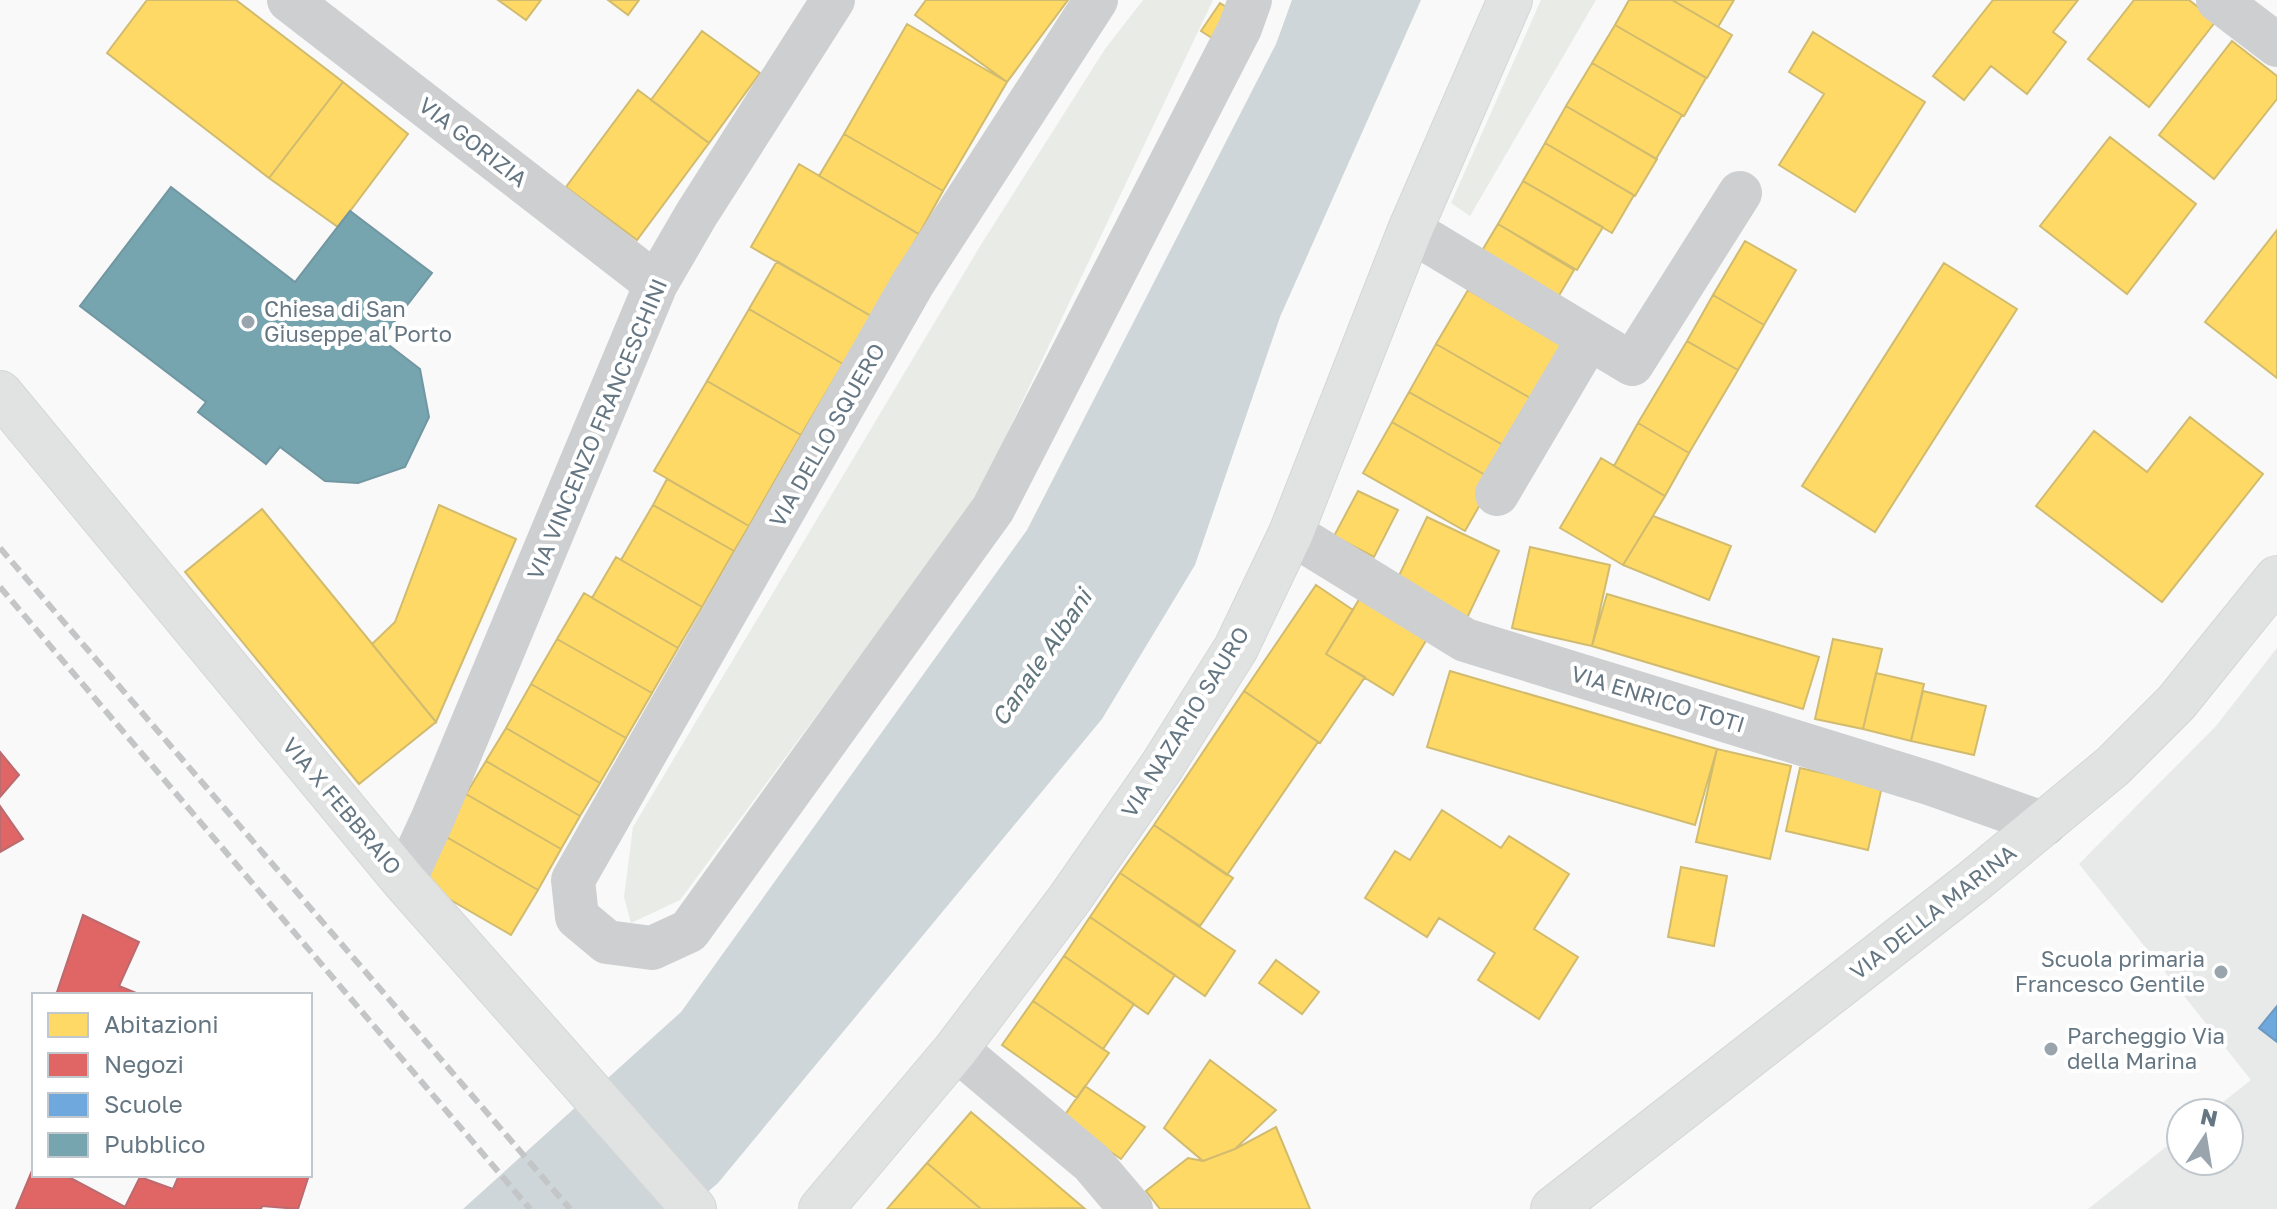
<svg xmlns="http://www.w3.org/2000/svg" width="2277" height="1209" viewBox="0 0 2277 1209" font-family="'Golos Text',sans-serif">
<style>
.built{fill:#e8e9e9}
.green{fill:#e8ebe6}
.water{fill:#ced6d9}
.homes{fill:#ffd966;stroke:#d1bb6f;stroke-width:2}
.shops{fill:#e06666;stroke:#bb6b6f;stroke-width:2}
.schools{fill:#6fa8dc;stroke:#6c99c1;stroke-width:2}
.public{fill:#76a5af;stroke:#7197a2;stroke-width:2}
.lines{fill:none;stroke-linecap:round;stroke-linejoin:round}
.secondary-casing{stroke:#d5d6d7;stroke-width:46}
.street{stroke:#cecfd0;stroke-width:44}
.secondary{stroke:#e1e2e2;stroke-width:44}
.rail{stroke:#c3c5c6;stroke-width:6;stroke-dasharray:12 6;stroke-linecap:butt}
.poi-dot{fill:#99a4ac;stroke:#fff;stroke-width:3}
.labels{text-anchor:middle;stroke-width:8;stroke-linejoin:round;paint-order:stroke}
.street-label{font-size:22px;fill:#657683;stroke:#fff}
.poi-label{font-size:22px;fill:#657683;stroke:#fff;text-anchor:start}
.water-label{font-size:24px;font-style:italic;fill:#60757c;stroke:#fff}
</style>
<rect width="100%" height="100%" fill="#f9f9f9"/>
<path class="built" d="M2277,648V1209H2088L2181,1135V1161H2229V1113H2209L2251,1080L2079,864L2216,726Z"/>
<path class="green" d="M1143,0H1213L975,501L680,900L631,923L624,897L633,827L982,243L1105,49Z
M1541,0H1596L1470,216L1451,203Z"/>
<path class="water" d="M1292,0H1421L1280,317L1195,565L1102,719L718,1183L688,1209H463L681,1012L1027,530L1276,44Z"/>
<path class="homes" d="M147,0H236L343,82L269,178L107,53Z
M498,0H541L526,20Z
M608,0H639L628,15Z
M926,0H1068L1007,82L915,15Z
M1629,0H1672L1732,35L1707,78L1615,25Z
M1672,0H1734L1718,27Z
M1993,0H2078L2053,32L2066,42L2027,94L1991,66L1964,100L1933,76Z
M2134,0H2189L2216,21L2149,107L2088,59Z
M1220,3L1234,12L1215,40L1201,31Z
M907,24L1007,82L943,191L844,134Z
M1615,25L1706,78L1684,116L1592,63Z
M702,31L760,73L709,143L651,100Z
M1813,32L1925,102L1855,212L1779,165L1824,94L1789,72Z
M2232,41L2277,76V99L2214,179L2159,135Z
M1592,63L1682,115L1656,159L1566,106Z
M343,82L408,134L338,227L269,178Z
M638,90L709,143L637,240L566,187Z
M1566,106L1657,159L1635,196L1545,143Z
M844,134L943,191L919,234L819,176Z
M2110,137L2196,204L2127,294L2040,226Z
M1545,143L1634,195L1612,233L1523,181Z
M799,164L919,234L871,316L751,247Z
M1523,181L1603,227L1577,270L1498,224Z
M1498,224L1574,270L1554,304L1477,259Z
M2277,230V378L2205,322Z
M1745,241L1796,270L1764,325L1713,295Z
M777,261L871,316L843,364L749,309Z
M1944,263L2017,309L1875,532L1802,486Z
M1468,290L1569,348L1539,403L1436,344Z
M1713,295L1764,325L1738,370L1687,341Z
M749,309L843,364L801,435L707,381Z
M1687,341L1738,370L1689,453L1638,423Z
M1436,344L1539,403L1512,450L1409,392Z
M707,381L801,435L749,526L654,471Z
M1409,392L1512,450L1494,480L1392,422Z
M2190,417L2263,474L2162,602L2036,506L2094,431L2147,472Z
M1392,422L1494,480L1465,531L1363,473Z
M1638,423L1689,453L1665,496L1614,466Z
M1601,458L1665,496L1623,565L1560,528Z
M667,479L749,526L734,551L653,505Z
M1358,491L1398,510L1374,557L1334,536Z
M439,505L516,539L436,722L372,644L395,622Z
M653,505L734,551L702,607L621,560Z
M262,509L436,722L359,784L185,572Z
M1653,516L1731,546L1709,600L1623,565Z
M1427,517L1499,551L1467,618L1395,584Z
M1530,547L1610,565L1592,646L1512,628Z
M616,557L702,607L678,648L592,598Z
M1316,585L1353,610L1326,654L1365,677L1320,743L1244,691Z
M584,593L678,648L652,693L557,639Z
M1607,594L1819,657L1803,709L1592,646Z
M1360,598L1427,639L1393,695L1326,654Z
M557,639L652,693L626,738L531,684Z
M1833,639L1882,649L1863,729L1815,719Z
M1450,671L1717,749L1695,825L1427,747Z
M1876,673L1924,684L1911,741L1863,729Z
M531,684L626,738L600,783L506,728Z
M1244,691L1318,742L1227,875L1154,825Z
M1923,691L1986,706L1974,755L1911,741Z
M506,728L600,783L580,816L486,761Z
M1717,749L1791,766L1770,859L1696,842Z
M486,761L580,816L561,849L466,794Z
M1800,768L1882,786L1868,850L1786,831Z
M466,794L561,849L538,890L443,835Z
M1442,810L1501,848L1509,836L1569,874L1534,929L1578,957L1539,1019L1478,980L1495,953L1439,918L1427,937L1365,898L1395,851L1410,860Z
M1154,825L1233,878L1200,926L1120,873Z
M443,835L538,890L511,935L416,880Z
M1681,867L1727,876L1714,946L1668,937Z
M1120,873L1235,951L1205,996L1090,917Z
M1090,917L1175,975L1148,1014L1064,956Z
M1064,956L1134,1004L1103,1049L1033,1001Z
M1276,960L1319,992L1302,1014L1259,983Z
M1033,1001L1109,1053L1077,1098L1002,1045Z
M1210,1060L1276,1110L1235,1149L1203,1161L1164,1128Z
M1085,1086L1145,1127L1121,1159L1062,1119Z
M971,1112L1084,1208L981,1209L927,1163Z
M1276,1127L1310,1209H1160L1146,1191L1188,1158L1203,1161L1235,1149Z
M927,1163L981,1209H887Z"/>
<path class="shops" d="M0,752L19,775L0,797Z
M0,806L23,839L0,852Z
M83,915L139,942L119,986L141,995H56Z
M34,1166V1175H65L125,1207L140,1177L173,1189L179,1175H309L298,1209L262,1206L261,1209H16Z"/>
<path class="schools" d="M2277,1006V1042L2259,1028Z"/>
<path class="public" d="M171,187L295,282L350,211L432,273L381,339L420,369L429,417L405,467L358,483L325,481L280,447L266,464L198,412L206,402L80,306Z"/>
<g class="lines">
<defs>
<path id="secondary" d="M0,393L404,881L694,1209
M821,1209L956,1049L1068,901L1162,766L1236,648L1291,533L1410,230L1510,0
M1553,1209L1974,881L2113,766L2176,703L2277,578"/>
</defs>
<use href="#secondary" class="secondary-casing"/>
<path class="street" d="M289,0L656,284
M1096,0L913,283L573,880L577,917L607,942L652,948L689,931L993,509L1240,28L1250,0
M2218,0L2277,45
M1410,230L1632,364L1740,193
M1497,494L1589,338
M1291,533L1465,640L1932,784L2045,824
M404,881L433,818L656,284L696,215L833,0
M956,1049L1092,1163L1131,1209"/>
<use href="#secondary" class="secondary"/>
<path class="rail" d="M0,548L570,1209
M0,587L530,1209"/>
</g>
<g class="poi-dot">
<circle cx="248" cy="322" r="8"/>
<circle cx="2221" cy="972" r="8"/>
<circle cx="2051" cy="1049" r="8"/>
</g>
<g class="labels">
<g class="street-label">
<text transform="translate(473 142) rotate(38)" y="8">VIA GORIZIA</text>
<text transform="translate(597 429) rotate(-67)" y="8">VIA VINCENZO FRANCESCHINI</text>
<text transform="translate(827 435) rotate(-60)" y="8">VIA DELLO SQUERO</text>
<text transform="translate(1658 699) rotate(17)" y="8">VIA ENRICO TOTI</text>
<text transform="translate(1185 722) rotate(-58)" y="8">VIA NAZARIO SAURO</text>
<text transform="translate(342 806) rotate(50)" y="8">VIA X FEBBRAIO</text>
<text transform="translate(1933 912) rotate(-38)" y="8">VIA DELLA MARINA</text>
</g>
<g class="poi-label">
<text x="264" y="317">Chiesa di San<tspan x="264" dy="25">Giuseppe al Porto</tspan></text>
<text x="2205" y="967" text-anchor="end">Scuola primaria<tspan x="2205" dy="25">Francesco Gentile</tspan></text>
<text x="2067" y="1044">Parcheggio Via<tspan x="2067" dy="25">della Marina</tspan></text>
</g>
<g class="water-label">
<text transform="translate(1042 658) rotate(-56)" y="8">Canale Albani</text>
</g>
</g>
<rect x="32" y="993" width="280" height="184" fill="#ffffff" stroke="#c1c8cd" stroke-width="2"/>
<rect x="48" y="1013" width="40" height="24" fill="#ffd966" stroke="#c1c8cd" stroke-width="2"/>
<text x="104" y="1033" font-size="24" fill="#657683">Abitazioni</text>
<rect x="48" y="1053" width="40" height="24" fill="#e06666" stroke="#c1c8cd" stroke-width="2"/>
<text x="104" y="1073" font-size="24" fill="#657683">Negozi</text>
<rect x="48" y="1093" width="40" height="24" fill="#6fa8dc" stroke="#c1c8cd" stroke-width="2"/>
<text x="104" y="1113" font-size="24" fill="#657683">Scuole</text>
<rect x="48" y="1133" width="40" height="24" fill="#76a5af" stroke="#c1c8cd" stroke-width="2"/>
<text x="104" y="1153" font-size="24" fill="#657683">Pubblico</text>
<g transform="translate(2205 1137) rotate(12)"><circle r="38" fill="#ffffff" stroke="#c1c8cd" stroke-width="2"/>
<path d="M0-6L14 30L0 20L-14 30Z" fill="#99a4ac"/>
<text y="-12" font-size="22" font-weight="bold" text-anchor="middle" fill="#657683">N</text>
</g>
</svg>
